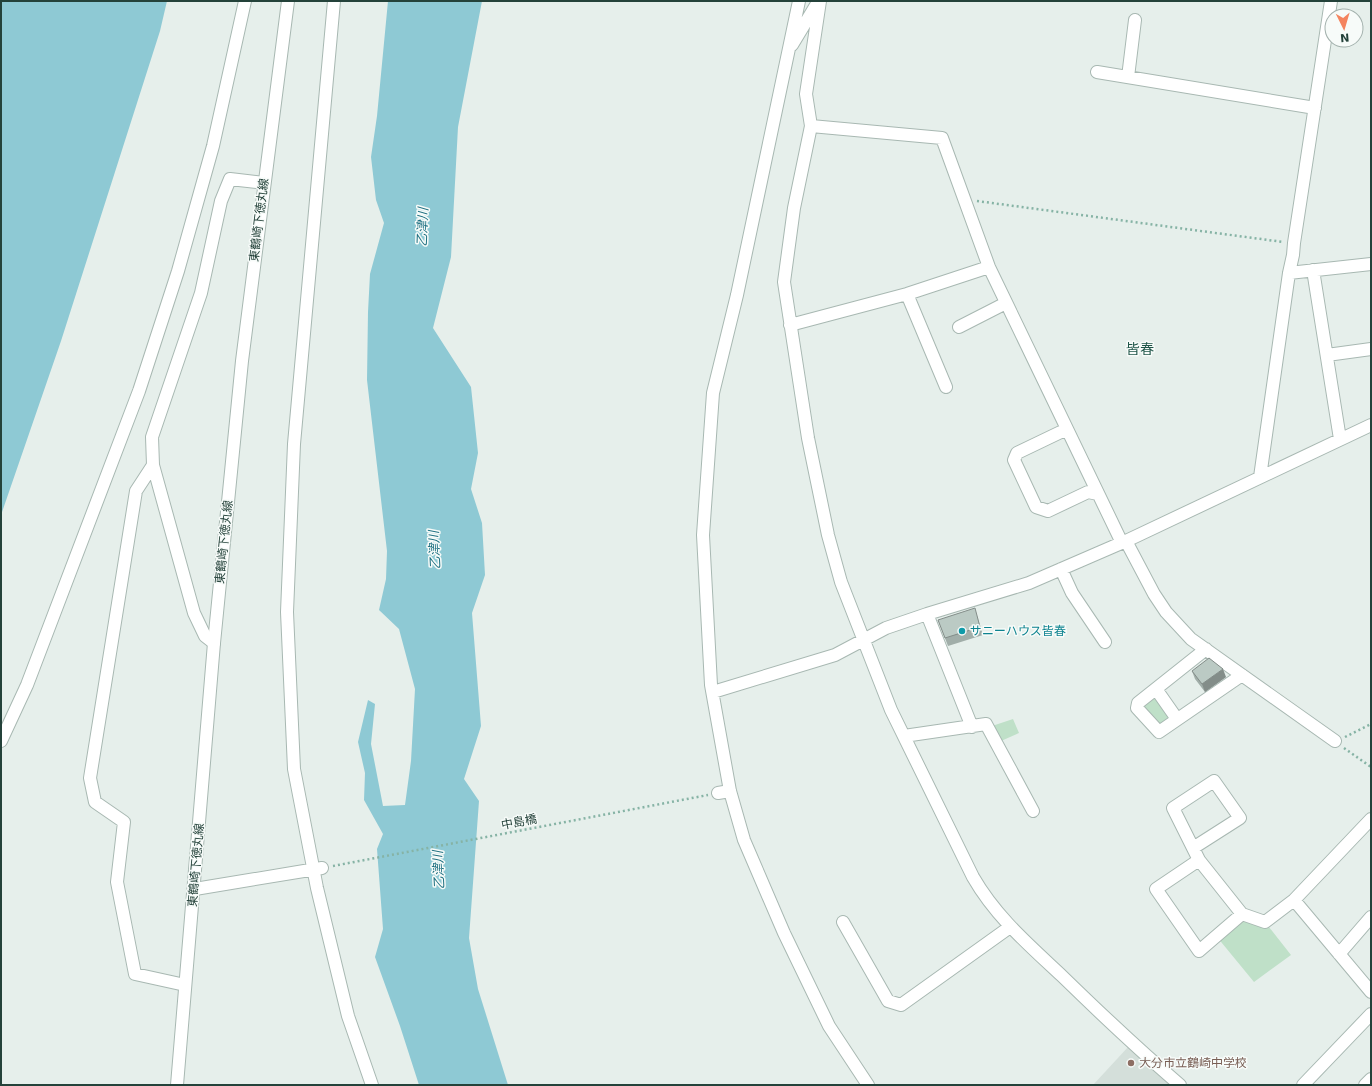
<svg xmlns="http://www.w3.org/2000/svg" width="1372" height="1086" viewBox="0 0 1372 1086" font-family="'DejaVu Sans','Noto Sans JP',sans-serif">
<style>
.built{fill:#d4dfda}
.green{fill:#bfe0c8}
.water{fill:#8ec9d4}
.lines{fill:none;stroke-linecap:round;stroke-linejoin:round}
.minor-casing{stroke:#a8b8b2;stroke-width:14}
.tertiary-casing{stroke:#a8b8b2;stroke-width:14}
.path{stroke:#86b3a5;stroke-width:2.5;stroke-dasharray:2 3;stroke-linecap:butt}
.minor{stroke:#fff;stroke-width:12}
.tertiary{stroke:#fff;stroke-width:12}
.wall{fill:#a1aea9}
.shaded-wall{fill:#838d89}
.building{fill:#bbcac4;stroke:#838d89}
.culture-dot{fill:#0f9aa8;stroke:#f7fbf9;stroke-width:1.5}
.education-dot{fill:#8d6e63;stroke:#f7fbf9;stroke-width:1.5}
.labels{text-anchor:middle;stroke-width:3;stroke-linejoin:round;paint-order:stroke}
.street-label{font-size:12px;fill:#24423a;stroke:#f7fbf9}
.culture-label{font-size:12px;fill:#0d838f;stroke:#f7fbf9;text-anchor:start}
.education-label{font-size:12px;fill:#785e54;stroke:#f7fbf9;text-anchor:start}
.water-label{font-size:13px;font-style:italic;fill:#1c6f80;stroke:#f7fbf9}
.quarter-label{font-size:14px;fill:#1f5548;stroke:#f7fbf9}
</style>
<rect width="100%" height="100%" fill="#e6efeb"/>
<path class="built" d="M1129,1046L1174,1085H1093Z"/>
<path class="green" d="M1153,697H1158L1170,716V720L1162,725H1157L1142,705Z
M1013,719L1019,733L1001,741L992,726Z
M1242,914L1265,922L1291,955L1254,982L1217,937Z"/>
<path class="water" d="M1,1H167L160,31L61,341L1,515Z
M388,1H482L458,127L451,257L433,328L471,387L478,453L471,489L482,523L485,575L472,613L481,726L464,779L479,801L469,938L478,989L508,1085H419L400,1026L375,957L383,929L377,849L383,834L364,800L365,773L358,742L368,700L375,704L371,744L383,806L405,805L411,761L415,689L399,629L379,610L386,579L387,551L367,380L368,312L370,274L384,223L376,200L371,157L377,116Z"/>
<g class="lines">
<defs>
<path id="minor" d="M334,1L294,444L287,612L294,769L317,888L348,1016L372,1085
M799,1L737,295L713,393L703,535L711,685L730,791L744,840L784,933L829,1026L868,1085
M820,1L806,94L811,126L794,208L784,282L808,438L828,535L841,582L891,710L973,877C996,917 1029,945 1062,976C1100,1013 1139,1050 1180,1085
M792,45L818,2
M1097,72L1315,108
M1128,77L1135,20
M811,126L942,138L989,267L1122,543
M1313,270L1340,439
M1289,273L1371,264
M907,294L946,387
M790,325L907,294L989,267
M959,327L1006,303
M1327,355L1371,349
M1067,429L1017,453L1014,460L1036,507L1048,511L1088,492L1098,494
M153,465L136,491L90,778L95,802L124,822L117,882L135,974L185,985
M1260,477L1289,273L1293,255L1294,243L1331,1
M1126,541L1154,594L1166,612L1191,639L1335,741
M1061,569L1072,593L1105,642
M927,614L972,727
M214,643L205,636L194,613L153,465L152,437L201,293L221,201L230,179L264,183
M1206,649L1138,703L1137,708L1159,732L1242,675
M1156,689L1177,719
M713,692L835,655L886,628L927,614L1029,583L1126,541L1371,425
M904,736L986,724L1033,811
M1,741L27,685L139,391L178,271L213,146L245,1
M718,793L730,791
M1193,848L1240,818L1214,781L1173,808L1199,860L1242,914L1265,922L1294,900L1371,819
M1199,860L1156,889L1199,951L1242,914
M195,889L322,868
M1294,900L1371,992
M843,922L888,1001L901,1005L1010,927
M1339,954L1371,917
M1303,1085L1371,1014
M1365,1085L1371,1079"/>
<path id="tertiary" d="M177,1085L214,643L242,361L288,1"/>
</defs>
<use href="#minor" class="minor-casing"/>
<use href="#tertiary" class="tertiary-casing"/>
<path class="path" d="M977,201L1283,242
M1345,737L1371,724
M1344,748L1371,767
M333,866L708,795"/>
<use href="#minor" class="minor"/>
<use href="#tertiary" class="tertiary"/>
</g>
<path class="wall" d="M977,616L983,635L948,646L938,620Z
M1192,671L1226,677L1205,692L1195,679Z"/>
<path class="shaded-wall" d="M1223,669L1226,677L1205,692L1202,684Z"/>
<path class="building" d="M975,608L980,627L945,638L938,620Z
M1209,658L1223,669L1202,684L1192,671Z"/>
<circle class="culture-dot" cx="962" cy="631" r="4"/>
<circle class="education-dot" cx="1131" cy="1063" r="4"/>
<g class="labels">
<g class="street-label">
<text transform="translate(259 220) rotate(-83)" y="4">東鶴崎下徳丸線</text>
<text transform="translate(224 542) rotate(-84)" y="4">東鶴崎下徳丸線</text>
<text transform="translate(519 822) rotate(-11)" y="4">中島橋</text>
<text transform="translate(196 865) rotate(-85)" y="4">東鶴崎下徳丸線</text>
</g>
<g class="culture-label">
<text x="970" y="635">サニーハウス皆春</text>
</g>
<g class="education-label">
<text x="1139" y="1067">大分市立鶴崎中学校</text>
</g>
<g class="water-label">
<text transform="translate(422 227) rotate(-88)" y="5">乙津川</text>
<text transform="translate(434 550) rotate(-93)" y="5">乙津川</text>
<text transform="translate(438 870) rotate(-93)" y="5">乙津川</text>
</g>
<g class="quarter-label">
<text x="1140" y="354">皆春</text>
</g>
</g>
<rect width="1372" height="1086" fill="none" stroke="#24423a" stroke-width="4"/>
<g transform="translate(1344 28) rotate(175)"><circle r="19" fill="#f7fbf9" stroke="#a3b1ad"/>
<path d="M0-3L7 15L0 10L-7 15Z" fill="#f4845f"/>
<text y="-6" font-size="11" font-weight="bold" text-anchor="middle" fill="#24423a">N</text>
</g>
</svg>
